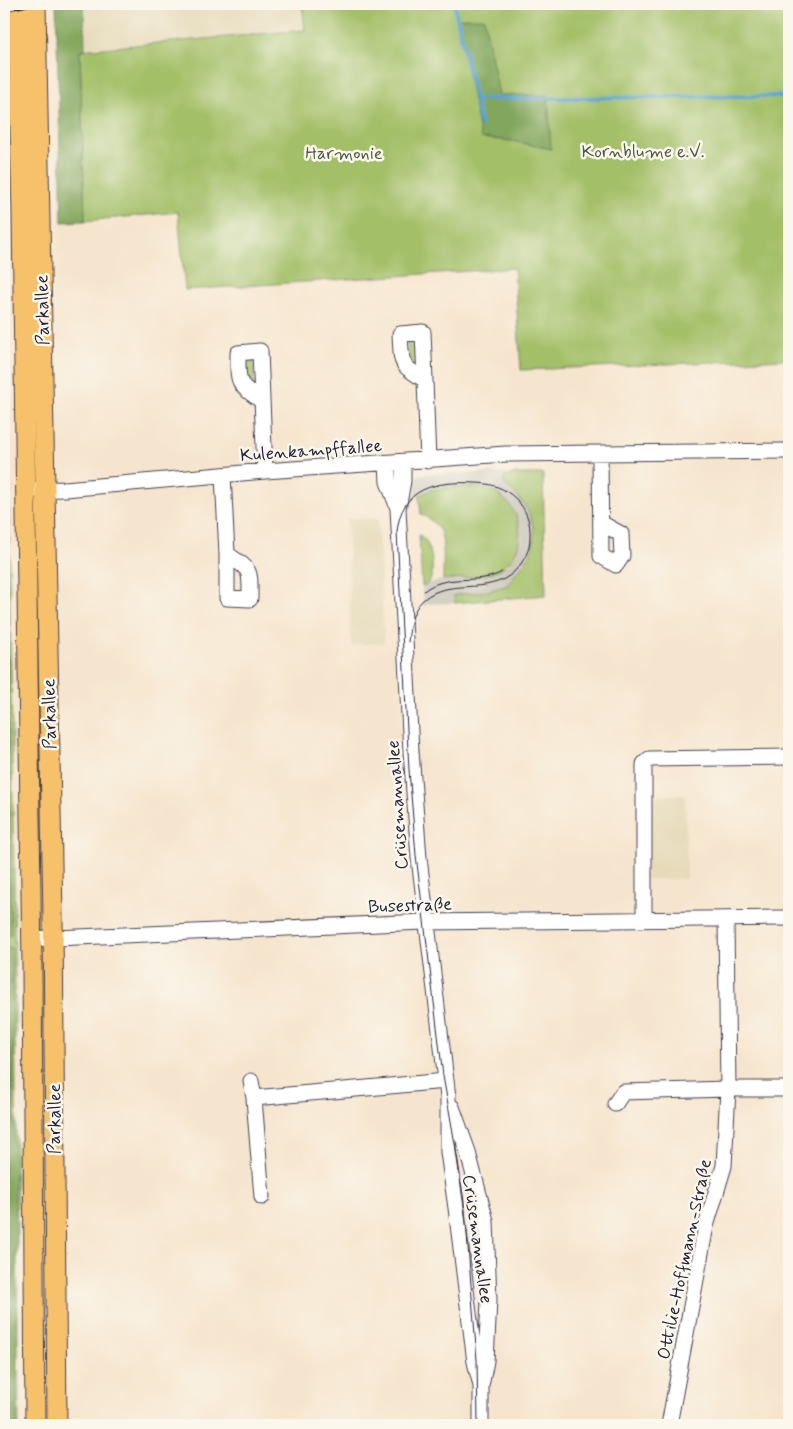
<svg xmlns="http://www.w3.org/2000/svg" width="793" height="1429" viewBox="0 0 793 1429" font-family="Mynerve,sans-serif">
<style>
.built{fill:#e6daba}
.industrial{fill:#c8c4b8}
.green{fill:#a3bf67;stroke:#627051}
.forest{fill:#82a65c;stroke:#52644c}
.water{fill:#59a3d0;stroke:#3e6286}
.lines{fill:none;stroke-linecap:round;stroke-linejoin:round}
.stream{stroke:#59a3d0;stroke-width:4}
.minor-casing{stroke:#423f51;stroke-width:17}
.major-casing{stroke:#423f51;stroke-width:21}
.minor{stroke:#fff;stroke-width:15}
.major{stroke:#f7c06b;stroke-width:19}
.tram{stroke:#22223b;stroke-width:1}
.rail-casing{stroke:#22223b;stroke-width:5.5}
.rail{stroke:#fbf7ec;stroke-width:4;stroke-dasharray:11;stroke-linecap:butt}
.labels{text-anchor:middle;stroke-width:5;stroke-linejoin:round;paint-order:stroke}
.park-label{font-size:18px;fill:#4f594a;stroke:#fbf7ec}
.street-label{font-size:18px;fill:#22223b;stroke:#fbf7ec}
</style>
<rect width="100%" height="100%" fill="#fbf7ec"/>
<filter id="ink" filterUnits="userSpaceOnUse"><feTurbulence type="fractalNoise" baseFrequency=".02" numOctaves="2"/><feDisplacementMap in="SourceGraphic" scale="10" xChannelSelector="R" yChannelSelector="G"/><feConvolveMatrix kernelMatrix="1 2 1 2 8 2 1 2 1" color-interpolation-filters="sRGB"/></filter>
<filter id="wash" filterUnits="userSpaceOnUse"><feTurbulence type="fractalNoise" baseFrequency=".0096" numOctaves="4" result="noise"/><feDisplacementMap in="SourceGraphic" scale="20" xChannelSelector="R" yChannelSelector="G"/><feGaussianBlur stdDeviation="1.12" result="paint"/><feColorMatrix in="noise" values="0 0 0 0 0 0 0 0 0 0 0 0 0 0 0 0 0 1.4 0 .05"/><feComposite in="paint" operator="in"/></filter>
<g filter="url(#wash)">
<rect width="100%" height="100%" fill="#f6e5ce"/>
<path class="built" d="M84,4H302L306,30L85,50Z
M347,518H378L384,643L351,645Z
M685,795L687,879H646L644,796Z"/>
<path class="industrial" d="M487,473L515,474L504,478L505,485L519,497L528,509L532,520L533,544L528,558L510,580L508,585L488,591L454,595L455,603L427,604L424,607L422,586L429,583L443,580L495,573L509,564L517,552L521,535L431,490L416,497L415,481L417,477L421,474Z"/>
<path class="green" d="M302,4H789V359L521,370L514,268L185,290L178,212L85,221L80,50L305,30Z
M4,189L14,878L19,1425H4Z
M416,336L419,370L408,361L407,338Z
M253,357L255,389L243,377L244,358Z
M515,474H543L546,595L455,603L454,595L488,591L508,585C512,575 521,569 527,560C544,533 528,502 505,485L504,478Z
M453,487C467,487 482,486 495,493C526,510 529,555 497,571C485,577 456,578 443,580C443,568 445,538 439,529C434,522 428,518 421,514L419,496L431,490Z
M419,535C432,540 436,574 429,582C428,583 423,586 422,586Z"/>
<path class="forest" d="M56,4H84L85,50H80L85,221L62,222Z
M456,18H484L499,95H548L551,149L511,141L481,138Z
M4,332L11,935L4,934Z
M4,947L12,948L17,1425H4V1110C14,1095 9,1074 4,1057Z"/>
<path class="water" d="M4,1057C9,1075 15,1094 4,1110Z"/>
<g class="lines">
<path class="stream" d="M454,4L481,126
M476,99L789,96"/>
</g>
</g>
<g filter="url(#ink)">
<g class="lines">
<defs>
<path id="minor" d="M423,332L425,380C398,364 402,364 400,334Z
M425,380L428,461
M262,401C236,383 238,384 238,353L260,351L265,471
M600,454L601,556L616,565L622,556L621,534L601,523
M403,462V481L398,509L411,751L419,858L448,1097V1152L456,1208L475,1362L481,1386
M387,463L388,482L398,508
M223,475L227,554V598L250,599C250,568 252,571 227,554
M25,490L65,489L265,471L506,454L789,451
M644,919V764L649,759L789,757
M32,939L424,922L789,918
M251,1081L254,1098
M615,1104L623,1092L728,1089H789
M452,1107L467,1149L486,1221L489,1300L486,1361L481,1386V1425
M262,1197L254,1098L446,1081
M669,1425L706,1226L724,1166L728,1089L726,919"/>
<path id="major" d="M17,4L22,215L32,968L35,1425
M36,4L53,917L57,1425"/>
</defs>
<use href="#minor" class="minor-casing"/>
<use href="#major" class="major-casing"/>
<use href="#minor" class="minor"/>
<use href="#major" class="major"/>
<path class="tram" d="M424,591C446,572 478,586 502,572
M408,642C410,627 411,611 423,600C450,575 495,600 520,565C526,557 530,548 530,537C531,523 526,509 516,499C505,488 491,483 475,483C436,481 401,487 397,532L409,770L416,855L443,1076L458,1161L465,1209L477,1360L478,1425"/>
<defs>
<path id="rail" d="M4,9L26,4"/>
</defs>
<use href="#rail" class="rail-casing"/>
<use href="#rail" class="rail"/>
</g>
</g>
<g class="labels">
<g class="park-label">
<text x="643" y="157">Kornblume e.V.</text>
<text x="344" y="159">Harmonie</text>
</g>
<g class="street-label">
<text transform="translate(42 310) rotate(-91)" y="6">Parkallee</text>
<text transform="translate(311 450) rotate(-4)" y="6">Kulenkampffallee</text>
<text transform="translate(49 714) rotate(-91)" y="6">Parkallee</text>
<text transform="translate(397 805) rotate(-94)" y="6">Crüsemannallee</text>
<text transform="translate(410 905) rotate(-2)" y="6">Busestraße</text>
<text transform="translate(54 1119) rotate(-90)" y="6">Parkallee</text>
<text transform="translate(478 1239) rotate(82)" y="6">Crüsemannallee</text>
<text transform="translate(684 1259) rotate(-78)" y="6">Ottilie-Hoffmann-Straße</text>
</g>
</g>
<rect width="793" height="1429" fill="none" stroke="#fbf7ec" stroke-width="20"/>
</svg>
